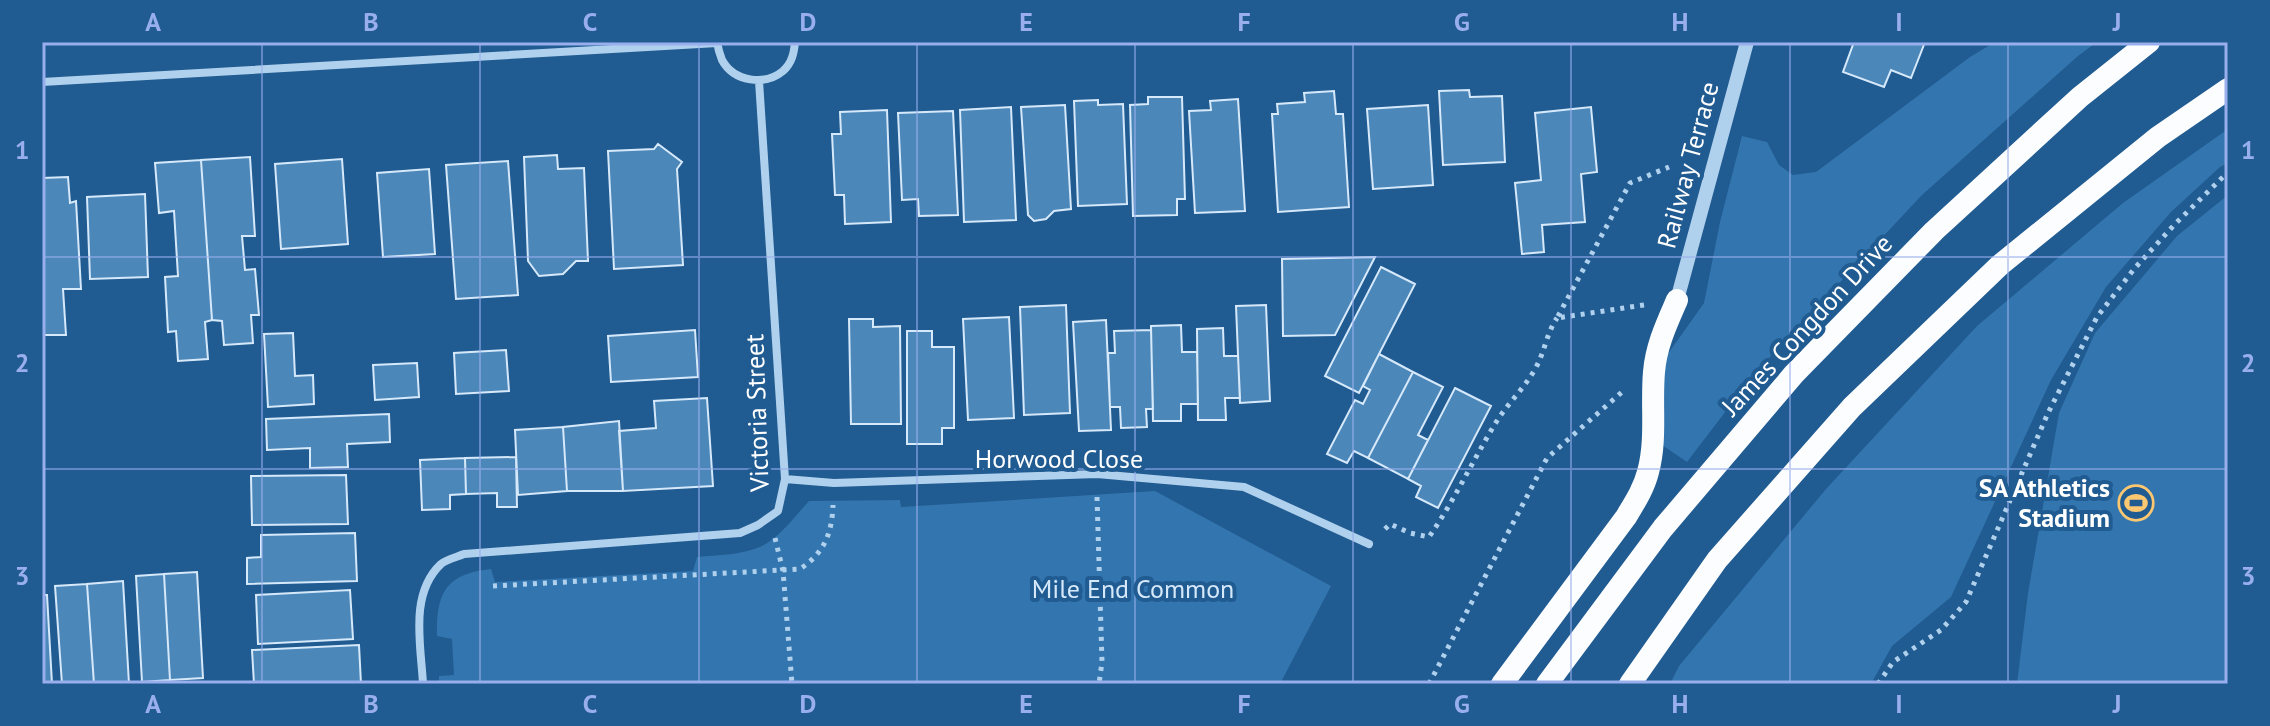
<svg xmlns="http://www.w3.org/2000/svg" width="2270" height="726" viewBox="0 0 2270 726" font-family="'PT Sans',sans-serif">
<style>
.green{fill:#3375ae}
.building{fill:#4c87b9;stroke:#d6e9fa;stroke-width:2}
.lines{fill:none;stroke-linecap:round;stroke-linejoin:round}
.path{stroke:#b0d1ed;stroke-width:5;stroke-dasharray:4 6;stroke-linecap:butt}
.minor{stroke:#b0d1ed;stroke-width:8}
.tertiary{stroke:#b0d1ed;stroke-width:14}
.trunk{stroke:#fbfdff;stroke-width:22}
.grid{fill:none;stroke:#99afed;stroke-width:2;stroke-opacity:0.55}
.labels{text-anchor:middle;stroke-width:8;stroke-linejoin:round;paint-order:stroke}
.street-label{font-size:26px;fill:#fff;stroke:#205b91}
.poi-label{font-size:26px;font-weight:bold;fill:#fff;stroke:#205b91;text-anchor:end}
.park-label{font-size:26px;fill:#d6e9fa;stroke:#205b91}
.neatline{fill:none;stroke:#99afed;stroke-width:3}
.grid-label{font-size:26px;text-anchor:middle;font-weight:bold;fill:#99afed}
</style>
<rect width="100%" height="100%" fill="#205b91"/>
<path class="green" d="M1995,42H2097L2078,56L1922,195L1755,373L1687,462L1659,443L1660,365L1704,303L1720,222L1742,136L1767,142L1779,165L1793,175L1816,172L1970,57Z
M2228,129V163L2220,167L2171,212L2106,287L2051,380L1951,597L1892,646L1871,684H1670L1679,666L1826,489L1977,326L2123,203Z
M2228,195V684H2017L2028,593L2059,413L2095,333L2177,236Z
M1155,491L1331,586L1280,684H439V676L454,675L452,639L437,636C436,592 446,574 491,569L495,582L693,571L697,557C718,555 742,555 762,546C780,537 795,516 809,501L900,500L901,507Z"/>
<path class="building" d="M1854,42H1925L1911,78L1891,70L1884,87L1843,72Z
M1469,90L1470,97L1502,96L1505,162L1443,165L1439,91Z
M1334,91L1336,114H1343L1349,207L1278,212L1272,114H1278L1277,104L1305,102L1304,93Z
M1148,97H1182L1185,199H1177V215L1133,216L1130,105L1148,104Z
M1238,99L1245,211L1195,213L1189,111L1211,110L1210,101Z
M1098,100V105L1123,104L1127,204L1078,206L1074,101Z
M1065,105L1071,209L1054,211L1046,219L1034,221L1028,215L1021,107Z
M1428,105L1433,185L1373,189L1367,109Z
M1011,107L1016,220L964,222L960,110Z
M1591,107L1597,172L1581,174L1585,222L1542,225L1544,252L1522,254L1515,183L1541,180L1535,113Z
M887,110L891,222L845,224L844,195H835L832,134H841L840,112Z
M953,111L958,215L919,216L918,199L902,200L898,113Z
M658,144L682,162L677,169L683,265L614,269L608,151L654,149Z
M557,155L558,169L584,168L588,261H576L563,274L539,276L528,261L524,157Z
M250,157L255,236H242L245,270L255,269L259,315H251L253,343L224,345L222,321L212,320L201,160Z
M342,159L348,244L281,249L275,164Z
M201,160L212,320L205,322L208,359L178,361L176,331L168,332L165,277L178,276L174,211L159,213L155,163Z
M508,161L518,295L456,299L446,165Z
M429,169L435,254L383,257L377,173Z
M68,177L70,203L76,201L81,289H63L66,335H42V178Z
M145,194L148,277L90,279L87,197Z
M1375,257L1335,335L1283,336L1282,259Z
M1381,267L1415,284L1359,393L1325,376Z
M1066,305L1070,413L1024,415L1020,307Z
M1266,305L1270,401L1240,403L1236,306Z
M1009,317L1014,418L968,420L963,319Z
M849,319H873V327L900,326L901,424H851Z
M1106,320L1111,430L1079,431L1073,322Z
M1181,325L1182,352H1197L1198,404H1181V421H1153L1151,326Z
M1223,328L1224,356H1238L1240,398H1225L1226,420H1198L1197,329Z
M695,330L698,377L611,382L608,336Z
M1151,330L1153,409H1146L1147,427L1121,428L1120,407H1110L1108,353H1115L1114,331Z
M907,331H932V347H954V428H942V444H907Z
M293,333L295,376L313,375L314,404L268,407L264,334Z
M506,350L509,391L456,394L454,353Z
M1379,354L1413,372L1368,458L1354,451L1347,463L1327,454L1355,400L1363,404L1370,390L1363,386Z
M417,363L419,397L375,400L373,365Z
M1413,372L1443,387L1418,435L1428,440L1408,479L1368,458Z
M1455,388L1491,406L1438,508L1416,497L1421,486L1408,479Z
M707,398L713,486L623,491L619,431L656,428L654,401Z
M389,414L390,442L347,444L348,467L310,468V448L267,450L266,419Z
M619,421L623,491H567L563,427Z
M563,427L567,491L518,495L515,430Z
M516,457L517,507H497V493L466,494L465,458Z
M465,458L466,494L450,495V509L422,510L420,460Z
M346,475L348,524L252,525L251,476Z
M355,533L357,581L247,584V558L261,557V535Z
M197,572L203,678L170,680L164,574Z
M164,574L170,680L142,682L136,576Z
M123,581L129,684H94L87,584Z
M87,584L94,684H62L55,586Z
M350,590L353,639L258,644L256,595Z
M42,595H47L52,684H42Z
M359,645L361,684H254L252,650Z"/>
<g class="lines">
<path class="path" d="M1644,305L1557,318L1630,183L1669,167
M1097,497L1102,662L1099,684
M1385,529L1390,524L1410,533L1429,537C1454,501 1472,462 1495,424C1507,404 1524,389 1535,369C1545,352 1546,334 1557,318
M775,538L783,571L792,684
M493,586L800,569C824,553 832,534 833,505
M1429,684L1547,458L1622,392
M1878,684L1893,662L1941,630L1966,602L2048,413L2097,317L2134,269L2175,224L2228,172"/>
<path class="minor" d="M717,42C718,48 720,55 722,60C734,82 765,86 783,71C792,63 794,53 795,42
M42,82L717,43
M785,479L834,483L1097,474L1244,487L1369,544
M423,684C421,645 409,594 441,564C447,559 457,557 464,554L740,533L758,525L778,511L785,479L759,81"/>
<path class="tertiary" d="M1677,300L1747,42"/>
<path class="trunk" d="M1502,684L1626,517C1635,502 1644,488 1648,472C1657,439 1651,405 1654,372C1656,346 1667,323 1677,300
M1547,684L1663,528L1794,374L1934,231L2080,97L2149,42
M1630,684L1717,560L1852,407L2000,265L2158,137L2228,89"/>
</g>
<path class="grid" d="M262,42V684M480,42V684M699,42V684M917,42V684M1135,42V684M1353,42V684M1571,42V684M1790,42V684M2008,42V684M42,257H2228M42,469H2228"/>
<defs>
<symbol id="stadium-ring" viewBox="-11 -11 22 22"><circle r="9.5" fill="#205b91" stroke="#fbc771" stroke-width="1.5"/><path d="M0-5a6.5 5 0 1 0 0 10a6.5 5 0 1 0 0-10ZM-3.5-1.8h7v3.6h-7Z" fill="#fbc771"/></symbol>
</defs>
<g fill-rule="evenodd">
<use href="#stadium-ring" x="2116" y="483" width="40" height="40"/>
</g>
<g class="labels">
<g class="street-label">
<text transform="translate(1688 165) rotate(-75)" y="9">Railway Terrace</text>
<text transform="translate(1807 325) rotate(-47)" y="9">James Congdon Drive</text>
<text transform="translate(757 413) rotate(-92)" y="9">Victoria Street</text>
<text x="1059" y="468">Horwood Close</text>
</g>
<g class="poi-label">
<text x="2110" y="497">SA Athletics<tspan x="2110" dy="30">Stadium</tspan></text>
</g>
<g class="park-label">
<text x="1133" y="598">Mile End Common</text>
</g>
</g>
<rect width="2270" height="726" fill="none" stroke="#205b91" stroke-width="88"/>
<rect x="44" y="44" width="2182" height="638" class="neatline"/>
<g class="grid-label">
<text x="153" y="31">A</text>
<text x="371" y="31">B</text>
<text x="590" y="31">C</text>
<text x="808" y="31">D</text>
<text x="1026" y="31">E</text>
<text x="1244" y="31">F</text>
<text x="1462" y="31">G</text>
<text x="1680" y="31">H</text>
<text x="1899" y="31">I</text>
<text x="2117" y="31">J</text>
<text x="22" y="159">1</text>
<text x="2248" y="159">1</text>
<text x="22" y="372">2</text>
<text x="2248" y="372">2</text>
<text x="22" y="585">3</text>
<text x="2248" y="585">3</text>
<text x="153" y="713">A</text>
<text x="371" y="713">B</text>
<text x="590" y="713">C</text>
<text x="808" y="713">D</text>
<text x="1026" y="713">E</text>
<text x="1244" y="713">F</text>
<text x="1462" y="713">G</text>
<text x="1680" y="713">H</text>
<text x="1899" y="713">I</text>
<text x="2117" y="713">J</text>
</g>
</svg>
